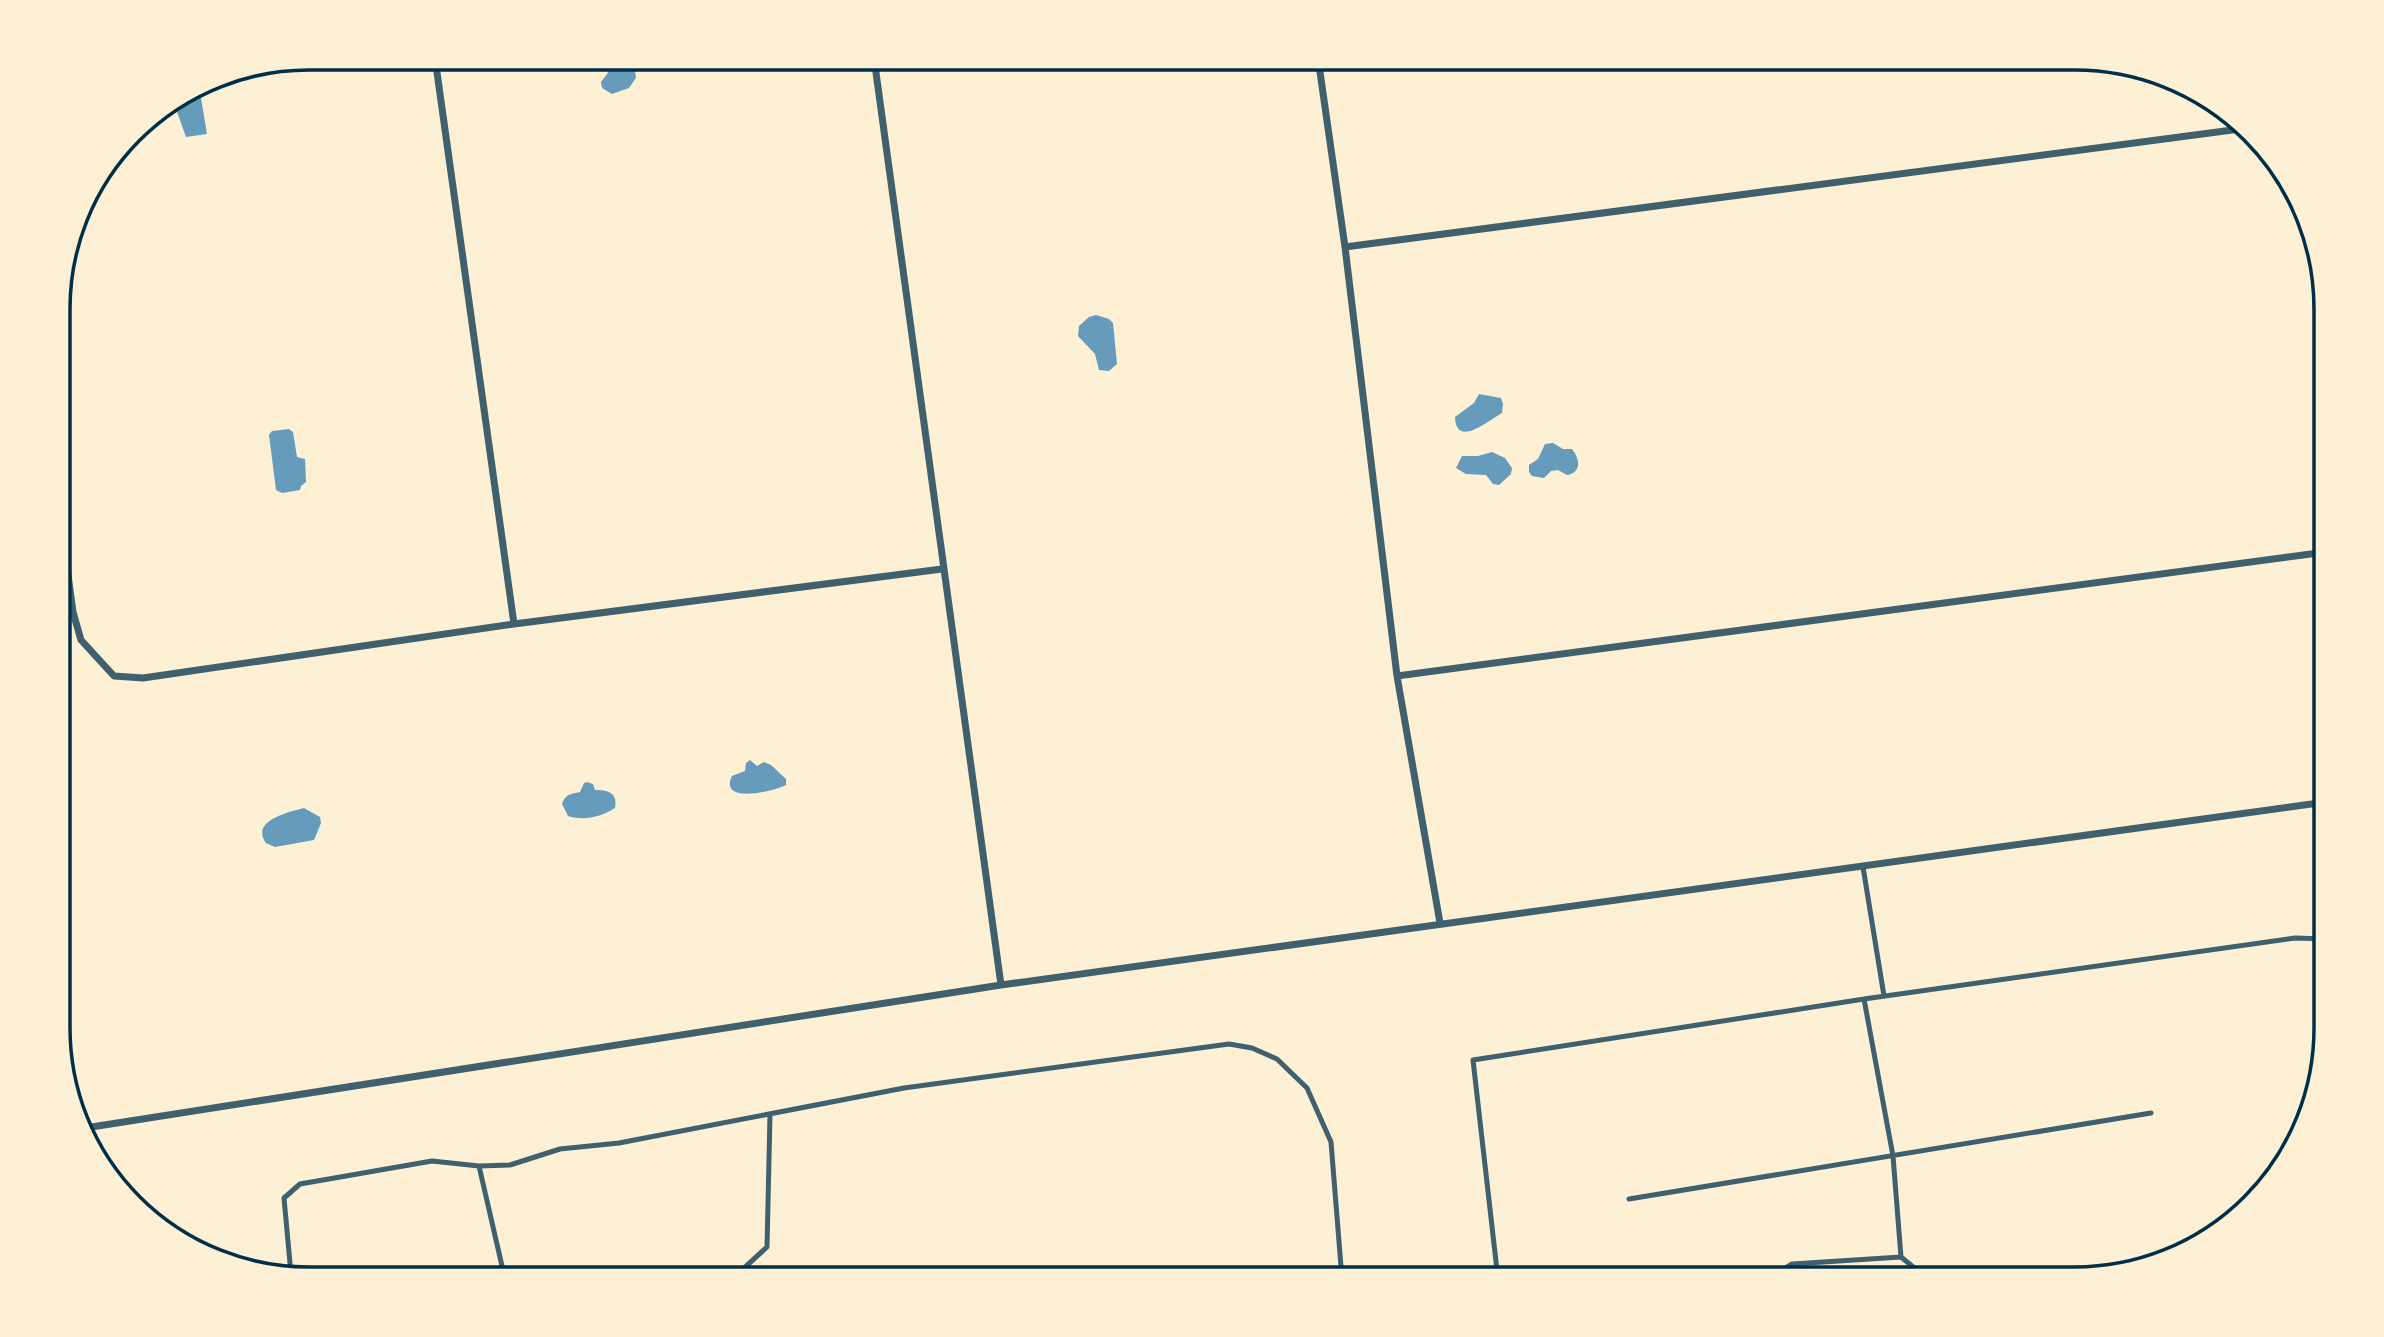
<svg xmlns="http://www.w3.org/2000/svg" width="2384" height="1337" viewBox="0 0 2384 1337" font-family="'Titillium Web',sans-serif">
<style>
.water{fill:#669bbc}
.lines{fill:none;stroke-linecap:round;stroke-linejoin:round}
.service{stroke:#3f606c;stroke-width:5}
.minor{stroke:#3f606c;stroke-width:7}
.rim{fill:none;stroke:#003049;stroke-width:3.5}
</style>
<rect width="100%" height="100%" fill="#fdf0d5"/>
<path class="water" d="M613,58H637L634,64L636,78L629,88L612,94L602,88L601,82L613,66Z
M191,91L201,98L207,134L186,137L176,109L170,104Z
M1096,315L1109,319L1113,323L1117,364L1109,371L1099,370L1095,354L1078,336L1079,326L1089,317Z
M1479,394L1501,398L1503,404L1502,413C1489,420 1456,449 1455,417L1474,403Z
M289,429L293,432L297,457L305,459L306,482L301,486L300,490L282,493L276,490L269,435L272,431Z
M1553,443L1563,449H1572C1580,459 1582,472 1567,475L1558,470L1551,471L1544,478L1532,476L1529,472V465L1538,459L1545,444Z
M1492,452L1505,458L1512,468L1511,474L1499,485L1493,484L1486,475L1466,474L1456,468L1462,456H1478Z
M750,760L757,766L764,762L771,765L786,779V785C775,791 718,805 732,776L745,771L746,763Z
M587,782L593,784L595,790C608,790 618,793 615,808C601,817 584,821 568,816L562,804C565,794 571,794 580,792L584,783Z
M304,808L320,817L321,823L314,840L275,847L266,843C250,821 288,812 304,808Z"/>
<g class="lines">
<path class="service" d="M1863,867L1884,996
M479,1166L505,1279
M1629,1199L2151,1113
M1901,1257L1928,1279
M291,1274L284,1198L300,1184L432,1161L479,1166L510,1165L560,1149L619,1143L904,1088L1229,1044L1252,1048L1277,1059L1307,1088L1331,1142L1342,1279
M732,1279L767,1247L770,1115
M1498,1279L1473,1060L1864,999L2295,938L2326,939
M1767,1279L1792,1264L1901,1257L1893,1156L1864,999"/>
<path class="minor" d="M435,58L514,624
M874,58L1001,985
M1318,58L1345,247L1397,676L1440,923
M1345,247L2240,129
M60,516L73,612L81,640L114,676L143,678L514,624L942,569
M1397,676L2326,552
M85,1128L1001,985L2326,802"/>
</g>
<path d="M0 0H2384V1337H0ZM309 70H2075A239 239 0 0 1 2314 309V1028A239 239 0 0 1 2075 1267H309A239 239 0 0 1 70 1028V309A239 239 0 0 1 309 70Z" fill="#fdf0d5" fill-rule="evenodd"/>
<path class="rim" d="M309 70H2075A239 239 0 0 1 2314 309V1028A239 239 0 0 1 2075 1267H309A239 239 0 0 1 70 1028V309A239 239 0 0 1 309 70Z"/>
</svg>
